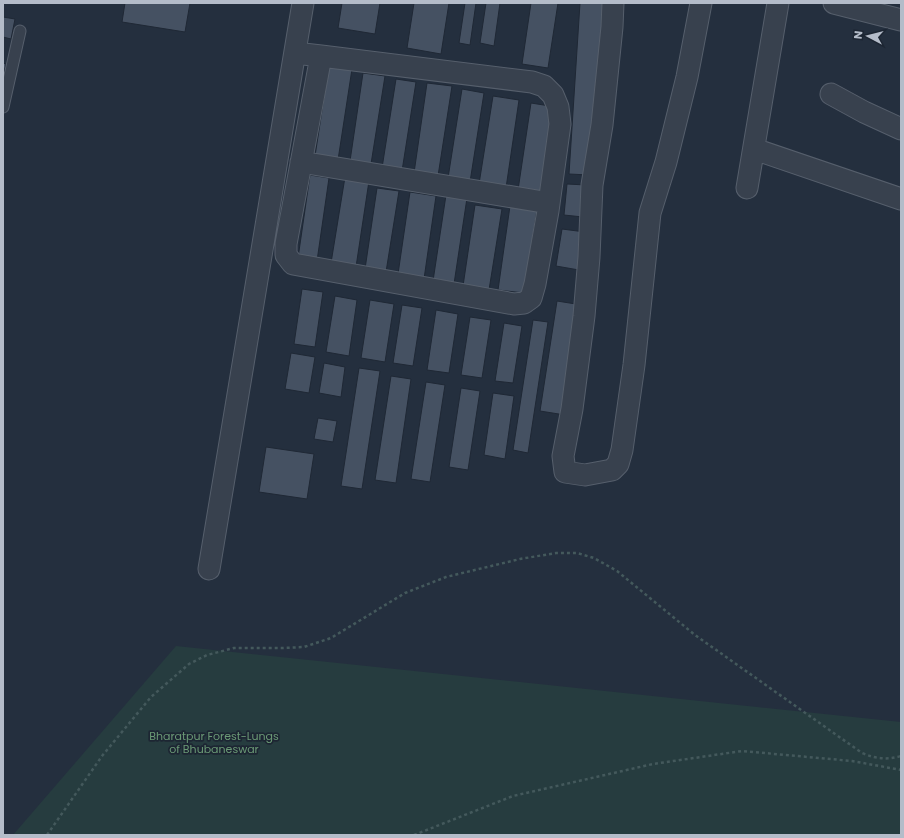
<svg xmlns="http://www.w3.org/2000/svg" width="904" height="838" viewBox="0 0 904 838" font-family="Poppins,sans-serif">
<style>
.green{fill:#263c3f}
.building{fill:#455162;stroke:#1f2835}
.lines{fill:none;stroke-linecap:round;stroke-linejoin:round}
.lane-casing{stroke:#565f6c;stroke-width:13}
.street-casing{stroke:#565f6c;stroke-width:23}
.path{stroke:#44595c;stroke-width:2.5;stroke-dasharray:3 3;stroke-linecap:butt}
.lane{stroke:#38414e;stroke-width:11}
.street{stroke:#38414e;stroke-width:21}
.labels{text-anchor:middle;stroke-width:3.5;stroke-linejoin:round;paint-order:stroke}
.park-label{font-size:11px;fill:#6b9a76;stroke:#1d2633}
</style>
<rect width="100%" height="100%" fill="#242f3e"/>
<path class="green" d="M176,646L901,722V835H13Z"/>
<path class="building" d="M125,3H190L185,32L122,22Z
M342,3H380L375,34L338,28Z
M414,3H449L441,54L407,48Z
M465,3H476L470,45L459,43Z
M486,3H500L494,46L480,43Z
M531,3H558L548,68L522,64Z
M580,3H604L589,175L569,174Z
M3,17L15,19L11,39L3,37Z
M3,63L6,64L3,77Z
M329,65L352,69L338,160L315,156Z
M363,73L385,76L371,164L350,161Z
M396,79L416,82L402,171L382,168Z
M427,83L452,86L438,176L414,173Z
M462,89L484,93L470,182L448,178Z
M493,96L519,100L506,188L479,184Z
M531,103L556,107L542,194L518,190Z
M310,175L329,178L317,261L298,258Z
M345,177L369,181L356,267L331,263Z
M567,184L586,185L583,217L564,215Z
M377,188L399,191L386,272L365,269Z
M410,192L436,196L424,279L398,274Z
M446,195L467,198L454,284L433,281Z
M475,205L502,209L489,290L463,286Z
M510,206L537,210L524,293L498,290Z
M562,229L585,232L579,270L556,266Z
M302,289L323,292L315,347L294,344Z
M335,296L357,300L349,356L326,352Z
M370,300L394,304L385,362L361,358Z
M557,301L582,305L565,415L540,411Z
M402,305L422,308L413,366L393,363Z
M436,310L458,314L449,373L427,370Z
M470,317L491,320L482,378L461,375Z
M533,320L548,322L528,453L513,450Z
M504,323L522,326L513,383L495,381Z
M291,353L315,357L309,393L285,389Z
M324,363L345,367L341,397L319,393Z
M359,368L380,371L362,489L341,486Z
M391,376L411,379L396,483L375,480Z
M426,382L445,385L430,482L411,479Z
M461,388L480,391L468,470L449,467Z
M493,393L514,396L505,459L484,455Z
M318,418L337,421L333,442L314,439Z
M266,447L314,454L307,499L259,492Z"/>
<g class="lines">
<defs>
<path id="lane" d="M3,107L20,31"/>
<path id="street" d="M613,3L612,27L602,125L592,185L589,257L584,316L572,409L563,456L565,472L585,475L612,470L618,464L622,450L634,365L650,213L666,162L687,77L701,3
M834,3L901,20
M295,53L321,56L532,82L544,86L553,95L558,107L560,124L548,211L535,284L531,298L524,303L514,304L293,264L286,255V244L321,56
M831,94L864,112L901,129
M754,149L901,199
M301,162L549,203
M747,188L778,3
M209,569L303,3"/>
</defs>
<use href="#lane" class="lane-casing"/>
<use href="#street" class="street-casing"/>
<path class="path" d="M47,835L102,756L151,697L189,664L207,655L234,648H282L304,647L331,638L405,593L446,577L520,559L556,553H577L594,558L617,571L695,635L862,753C876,759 887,760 901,756
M414,835L513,796L653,764L742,751L852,761L901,770"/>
<use href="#lane" class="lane"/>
<use href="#street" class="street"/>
</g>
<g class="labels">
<g class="park-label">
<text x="214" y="740">Bharatpur Forest-Lungs<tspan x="214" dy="13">of Bhubaneswar</tspan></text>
</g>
</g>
<rect width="904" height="838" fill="none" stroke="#b4bcc9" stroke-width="8"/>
<g transform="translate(868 36) rotate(277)" stroke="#1d2633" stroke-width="3" paint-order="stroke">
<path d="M0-3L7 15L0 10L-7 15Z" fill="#b4bcc9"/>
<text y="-6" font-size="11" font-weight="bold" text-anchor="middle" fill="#b4bcc9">N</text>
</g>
</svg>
